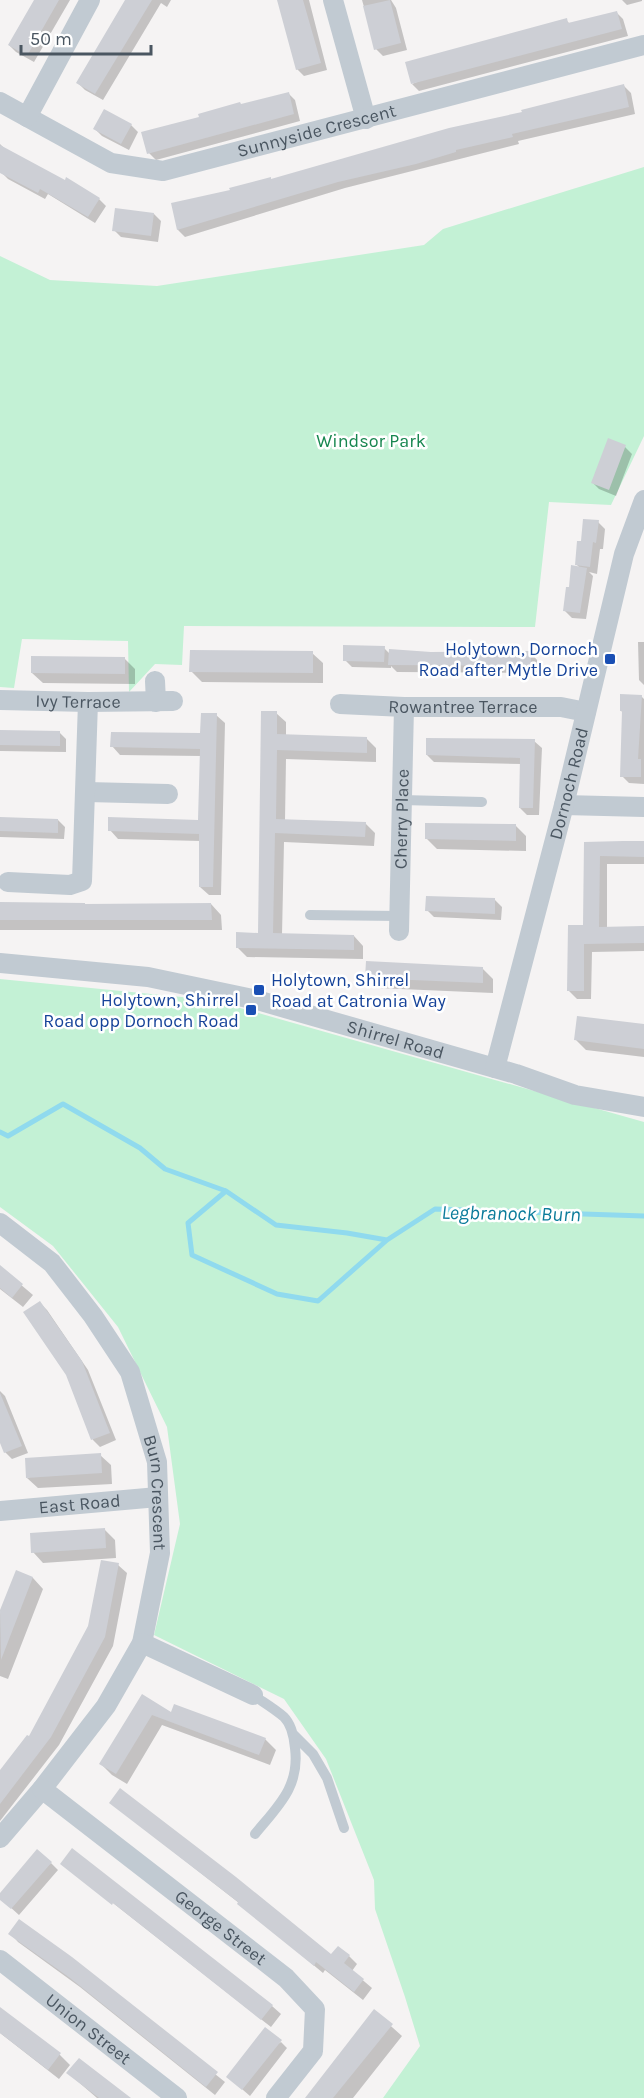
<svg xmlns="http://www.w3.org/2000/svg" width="644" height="2098" viewBox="0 0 644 2098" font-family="Karla,sans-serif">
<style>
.green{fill:#c3f1d5}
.shadow{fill:#0003}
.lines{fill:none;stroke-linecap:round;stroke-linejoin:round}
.stream{stroke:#90daee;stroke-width:5}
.building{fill:#cdcfd5}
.lane{stroke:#c1cad2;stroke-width:10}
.street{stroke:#c1cad2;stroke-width:20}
.transit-dot{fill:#1a4fb4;stroke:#fff;stroke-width:2}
.labels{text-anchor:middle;stroke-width:5;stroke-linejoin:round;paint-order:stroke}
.street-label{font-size:18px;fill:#4a5661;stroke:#fff}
.park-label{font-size:18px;fill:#17864f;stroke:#fff}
.transit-label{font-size:18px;fill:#164399;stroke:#fff;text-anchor:end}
.water-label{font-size:20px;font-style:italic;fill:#0c7c9b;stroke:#fff}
</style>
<rect width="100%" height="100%" fill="#f5f3f3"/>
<path class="green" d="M644,167V436L611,505L549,502L535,627L184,626L182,665L155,664L129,692L128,641L22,639L14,688L0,687V256L50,280L157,286L424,245L443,229Z
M0,979L212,1000L644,1122V2098H383L420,2046L405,1997L375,1909L374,1880L326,1759L284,1699L154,1635L180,1524L167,1427L118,1327L53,1246L0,1207Z"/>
<path class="shadow" d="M35,0H70L34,62L16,52L9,45Z
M134,0H171L167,7L161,3L103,100L85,90L78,83Z
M279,0H309L327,70L304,76L297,69Z
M362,0H391L396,8L407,50L383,56L376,49Z
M622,0H642V1L627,5Z
M616,12L623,19L628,36L419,91L412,84L566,20L570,24Z
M624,86L631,93L635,114L518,141L519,144L345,188L185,237L178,230L172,204L232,191L270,178L272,180Z
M288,93L295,100L300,121L156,160L149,153L241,105Z
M105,111L131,125L138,132L129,150L102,136L95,129Z
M0,144L6,150L99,199L106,206L95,223L48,194L45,199L8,179L0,171Z
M154,214L161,221L158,242L121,237L114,230Z
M609,440L625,447L632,454L616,496L599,489L592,482Z
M598,522L605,529L603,549H600L597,574L589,572L593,576L586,619L572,618L565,611L570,589L580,568L576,564L582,543Z
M638,642H644V685L639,680Z
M384,648L390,654L530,652L537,660V673L397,672L391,666V668L352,667L345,660Z
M312,653L323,663V683L202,682L191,671Z
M124,658L135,669V684L43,683L32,673Z
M641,696L644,699V784L629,783L622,776L624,713L621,711Z
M276,713L286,722V736L366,738L376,748V762L286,759L285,821L365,823L375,833L374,846L284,842L282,935L354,936L363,946V959L247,957L237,947L259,934Z
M216,715L225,723L221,895H209L200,887L201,841L118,839L110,830L200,821L201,756L120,755L112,746L202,735Z
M0,732H59L66,739V752L0,751Z
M534,741L542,748L539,815H527L520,808L521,764L434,762L427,755Z
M0,818L58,820L65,827L64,839L0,837Z
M516,826L526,836V851L437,849L427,839Z
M586,843H644V864H607V929L644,928V951L592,952L591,999H577L569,991L585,927Z
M495,900L502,907L501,920L434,917L427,910Z
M0,904H211L221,915L222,930H0Z
M482,968L493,979V993L377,988L367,977Z
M644,1025V1057L586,1050L576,1040Z
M0,1267L33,1295L23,1307L0,1289Z
M40,1303L47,1310L88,1370L116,1440L100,1447L93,1440Z
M0,1391L5,1396L28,1453L12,1459L5,1452L0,1439Z
M100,1455L111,1465L112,1484L38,1488L27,1478Z
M104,1529L115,1540L116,1558L43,1563L33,1552Z
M118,1565L127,1573L113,1646L59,1745L0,1821V1773L30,1739L90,1627Z
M17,1572L33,1578L43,1589L8,1679L0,1676V1614Z
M142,1697L171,1714L265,1739L276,1750L270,1765L162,1725L127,1784L112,1775L101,1764Z
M111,1803L331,1957L349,1956L357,1964L352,1971L372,1988L363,2000L325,1970L323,1973L239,1903Z
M51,1863L58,1870L19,1915L0,1898V1895Z
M62,1863L272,2006L281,2014L271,2027Z
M10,1933L71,1958L225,2082L215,2095L80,1987L18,1942Z
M0,2008L60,2055L70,2065L59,2079L0,2033Z
M374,2011L402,2036L353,2098H307Z
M281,2042L287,2048L250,2096L228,2077Z
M68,2073L130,2098H97Z"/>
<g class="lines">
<path class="stream" d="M0,1132L8,1136L63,1104L140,1148L165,1169L226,1191L188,1223L192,1255L277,1294L318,1301L387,1240
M226,1191L276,1225L347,1233L387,1240L435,1209L644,1216"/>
</g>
<path class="building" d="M34,0H59L27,56L8,45Z
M125,0H152L95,94L76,83Z
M277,0H303L321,63L296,70Z
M390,0L401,43L374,50L363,6Z
M617,11L622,29L411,84L405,62L567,18L568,23Z
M624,84L629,107L512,134L513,137L456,150V152L416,164L338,182L177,230L171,203L230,190L229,188L271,177V179L449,128L522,112L521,110Z
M289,92L294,114L147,154L141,132L199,117L198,114L240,102L241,104Z
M104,109L132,124L121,144L93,129Z
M0,145L65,180L66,177L100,198L88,217L40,189L38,193L0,173Z
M115,208L154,213L151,236L112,231Z
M608,438L626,445L609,490L591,483Z
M583,519L599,520L596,543L593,542L590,567L575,565L577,541H581Z
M571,565L587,568L580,613L563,611L566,587H569Z
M343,645L385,646L384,662L343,661Z
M389,649L431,652L531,651V666L388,665Z
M190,650L313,651V673L189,672Z
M31,656L125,657V674L31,673Z
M620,694L642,695L638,759H641V777H620L622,711H620Z
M261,711H277V734L367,737V753L277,750L276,819L366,822L365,837L275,833L273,933L354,935V950L236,948V932L258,933Z
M201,713H217L213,887H199V834L108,831V817L198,820L200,749L110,747L111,732L200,733Z
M0,730L60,731V746L0,745Z
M426,738L535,739L533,808H519L520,758L426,755Z
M0,817L58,819V833L0,831Z
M425,823L516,824V841L425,839Z
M623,841H644V857L600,856L599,927L644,926V943L584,944V991H567L568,925H583L584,842Z
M426,896L495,898V914L425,911Z
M0,902L85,903V904L211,903L212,920H0Z
M366,961L483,967V983L365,978Z
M577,1016L644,1024V1049L574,1040Z
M0,1265L23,1284L12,1298L0,1288Z
M40,1301L82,1361L110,1433L91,1440L66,1375L23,1312Z
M0,1393L22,1446L4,1453L0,1443Z
M101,1453L102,1473L26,1478L25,1458Z
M105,1528L106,1548L31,1553L30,1533Z
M101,1560L119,1563L105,1637L51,1737L0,1804V1770L27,1735L29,1736L88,1626Z
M16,1570L33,1577L1,1660L0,1610Z
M142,1694L171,1712L174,1704L266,1738L259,1755L152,1715L116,1774L99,1764Z
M120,1788L236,1877L331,1954L338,1946L350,1955L344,1963L364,1979L354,1992L316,1962L314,1966L237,1904L238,1902L109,1803Z
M72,1848L273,2005L261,2020L113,1903L112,1905L60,1864Z
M37,1849L52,1862L11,1909L0,1900V1893Z
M19,1919L72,1957L218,2072L206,2087L70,1978L8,1934Z
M0,2007L61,2053L48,2070L0,2033Z
M374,2009L393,2024L333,2098H305Z
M265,2027L282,2040L242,2090L226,2077Z
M79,2058L131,2098H99L66,2073Z"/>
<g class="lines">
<path class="lane" d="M402,800L482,802
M310,915L399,916
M253,1695C263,1702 275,1709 284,1717C292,1725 294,1737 295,1748C300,1787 278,1806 255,1834
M293,1734L313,1754L327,1778L344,1828"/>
<g class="street">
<path d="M333,0L366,119"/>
<path id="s1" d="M0,102L111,163L163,171L644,45"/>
<path d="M27,117L90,0"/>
<path d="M155,681L156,702"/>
<path id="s2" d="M0,700L88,702L173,701"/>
<path id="s3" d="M340,704L404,707H561L586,712"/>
<path d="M87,792L168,794"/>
<path d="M564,805L644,807"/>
<path d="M8,882L70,885L82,881L88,702"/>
<path id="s4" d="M399,931L404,707"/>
<path id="s5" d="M0,963L148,977L257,1000L516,1074L575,1095L644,1107"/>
<path id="s6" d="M495,1068L564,805L624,554L644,500"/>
<path id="s7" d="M0,1223L52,1263L93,1316L130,1372L157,1462L160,1553L142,1643L106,1706L42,1789L0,1838"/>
<path id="s8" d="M0,1511L158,1497"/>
<path d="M142,1643L253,1695"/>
<path id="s9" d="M42,1789L286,1978L315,2009L313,2051L276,2098"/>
<path id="s10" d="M0,1960L177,2098"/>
</g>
</g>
<g class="transit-dot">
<rect x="604" y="653" width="12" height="12" rx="3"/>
<rect x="253" y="984" width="12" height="12" rx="3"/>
<rect x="245" y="1004" width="12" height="12" rx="3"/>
</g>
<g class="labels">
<g class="street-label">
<text dy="6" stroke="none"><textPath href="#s1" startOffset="338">Sunnyside Crescent</textPath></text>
<text dy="6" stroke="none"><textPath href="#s2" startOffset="78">Ivy Terrace</textPath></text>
<text dy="6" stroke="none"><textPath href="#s3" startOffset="123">Rowantree Terrace</textPath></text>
<text dy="6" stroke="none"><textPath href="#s6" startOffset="294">Dornoch Road</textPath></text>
<text dy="6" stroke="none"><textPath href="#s4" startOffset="112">Cherry Place</textPath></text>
<text dy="6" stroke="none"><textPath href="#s5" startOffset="404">Shirrel Road</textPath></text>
<text dy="6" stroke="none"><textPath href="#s7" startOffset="324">Burn Crescent</textPath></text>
<text dy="6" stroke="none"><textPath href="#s8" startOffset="80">East Road</textPath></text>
<text dy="6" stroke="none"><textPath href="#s9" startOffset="226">George Street</textPath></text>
<text dy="6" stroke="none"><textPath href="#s10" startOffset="112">Union Street</textPath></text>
</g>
<g class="park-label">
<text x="371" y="447">Windsor Park</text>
</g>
<g class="transit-label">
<text x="598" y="655">Holytown, Dornoch<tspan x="598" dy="21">Road after Mytle Drive</tspan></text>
<text x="271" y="986" text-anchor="start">Holytown, Shirrel<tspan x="271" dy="21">Road at Catronia Way</tspan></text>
<text x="239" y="1006">Holytown, Shirrel<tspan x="239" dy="21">Road opp Dornoch Road</tspan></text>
</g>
<g class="water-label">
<text transform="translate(511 1213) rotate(1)" y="7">Legbranock Burn</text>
</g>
</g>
<path d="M21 45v9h130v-9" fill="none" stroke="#4a5661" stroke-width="3"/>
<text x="30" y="45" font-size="18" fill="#4a5661" stroke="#ffffff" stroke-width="4.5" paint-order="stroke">50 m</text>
</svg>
